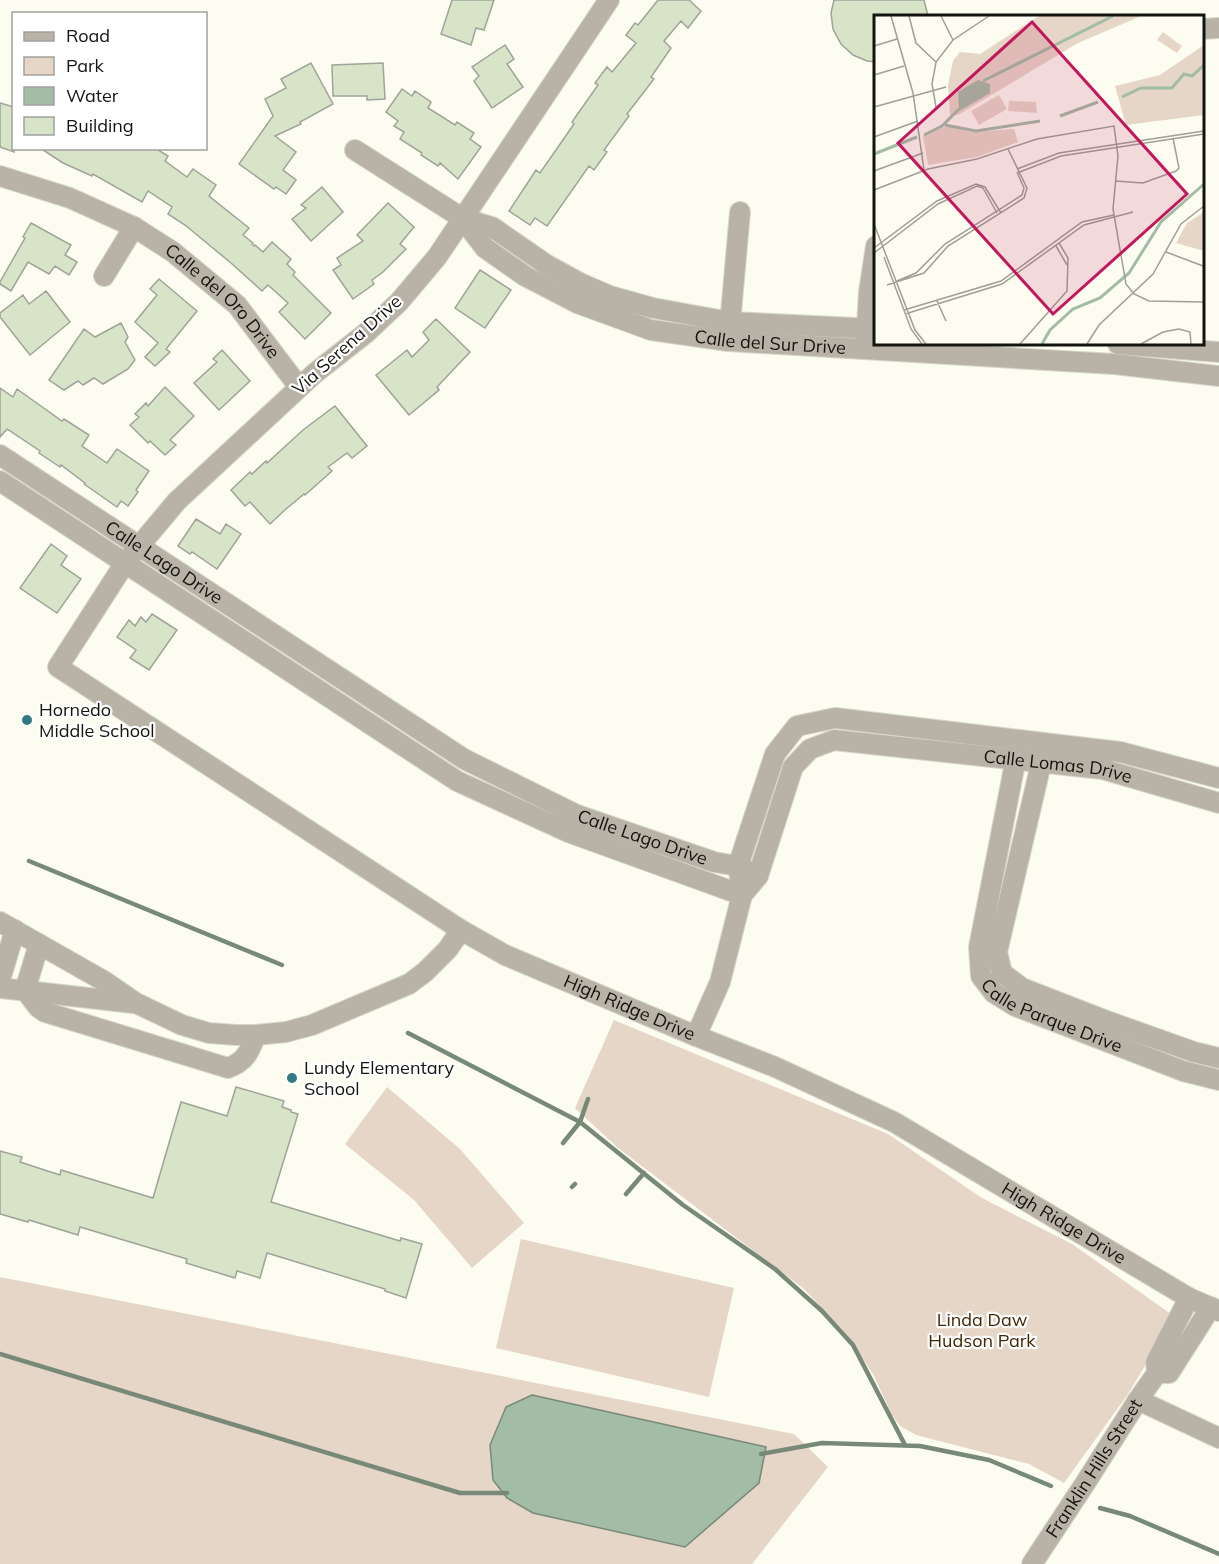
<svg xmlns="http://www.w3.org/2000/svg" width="1219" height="1564" viewBox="0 0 1219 1564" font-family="Mulish,sans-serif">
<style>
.green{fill:#e6d6c7}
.water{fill:#a3bca5;stroke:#788978;stroke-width:1.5}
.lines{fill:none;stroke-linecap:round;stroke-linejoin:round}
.stream{stroke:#788978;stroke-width:4.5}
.building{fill:#d7e4c7;stroke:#9fa399;stroke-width:1.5}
.minor-casing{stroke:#d7d7cc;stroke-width:22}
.minor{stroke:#b9b3a7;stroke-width:20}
.poi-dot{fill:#327984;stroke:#fff;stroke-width:2}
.labels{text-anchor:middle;stroke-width:4.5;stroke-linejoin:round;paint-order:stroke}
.street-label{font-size:18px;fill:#13130f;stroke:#fff}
.poi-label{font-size:18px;fill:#13130f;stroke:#fff;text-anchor:start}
.park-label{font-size:18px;fill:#402607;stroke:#fff}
.inset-river{fill:none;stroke:#a3bca5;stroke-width:3}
.inset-road{fill:none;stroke:#9f9f96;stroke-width:1.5}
.view{fill:#c2185b;fill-opacity:0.15;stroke:#c2185b;stroke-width:3}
.inset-edge{fill:none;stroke:#13130f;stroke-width:3}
</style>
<rect width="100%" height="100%" fill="#fcfcf0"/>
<path class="green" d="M614,1020L888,1134L982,1198L1072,1244L1171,1314L1160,1341L1128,1394L1064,1483L1029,1464L916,1435L900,1426L892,1415L874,1376L847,1335L804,1289L618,1148L575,1108Z
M387,1087L460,1149L524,1223L472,1268L414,1200L345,1144Z
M521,1239L734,1288L709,1397L496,1348Z
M0,1277L794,1434L828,1467L752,1564H0Z"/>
<path class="water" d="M532,1395L766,1447L759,1483L685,1547L533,1513L507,1498L493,1480L490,1445L506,1407Z"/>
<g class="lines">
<path class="stream" d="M29,861L282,965
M408,1033L580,1122L683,1205L775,1269L822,1311L853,1345L905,1445
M563,1143L580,1122L588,1099
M572,1187L575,1184
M626,1194L644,1173
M0,1354L460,1493H507
M761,1454L822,1443L920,1446L989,1460L1051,1486
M1100,1508L1130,1516L1219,1554"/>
</g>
<path class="building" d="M452,0H494L484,30L476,28L471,45L441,34Z
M658,0H689L701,11L688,28L681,21L664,41L671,48L651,77L654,79L627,114L629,116L604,150L607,152L594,170L589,166L547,226L535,218L530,225L509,211L536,170L540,173L574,124L572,122L598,85L595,83L607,67L612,72L636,43L626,35L635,23L638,25Z
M834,0H924L928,16H876V62L867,61L853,55L841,44L833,29L831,13Z
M505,45L514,59L507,64L523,87L492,108L474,81L479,76L472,67Z
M311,63L333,104L300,122L301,124L275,136L296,152L283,170L296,180L286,194L276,187L274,189L239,164L273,116L265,99L286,88L281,79Z
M383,63L385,99L367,100V96H333L332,65Z
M402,89L412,96L415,91L431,102L428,108L455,125L457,122L474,133L470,139L481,147L458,179L440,163L438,166L421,155L422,153L400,139L404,132L394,126L398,121L386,112Z
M0,103L14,107V152L0,147Z
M40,148H155L168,156L165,161L187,177L193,169L216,185L209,196L249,228L243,235L253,243L252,244L254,246L255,245L263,252L272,242L291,259L287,264L295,272L293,275L331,313L305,339L279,312L288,303L268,285L262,291L231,263L185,225L168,214L172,207L148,191L142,202L93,174L92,176L63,163Z
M322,187L343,212L311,241L292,219L306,208L301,205Z
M388,203L414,227L400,244L406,249L383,272L372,280L374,284L353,299L333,270L341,265L337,258L363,241L357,235Z
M31,223L71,245L65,255L77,262L69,275L55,266L49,274L28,262L11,291L0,284V282L25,238L23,237Z
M480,270L511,290L485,328L455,308Z
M159,279L197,311L166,349L170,352L155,366L145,357L158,343L135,322L157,295L150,289Z
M46,291L70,322L30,355L0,317V313L23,295L29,304Z
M436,319L470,352L437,387L439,390L409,415L376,375L407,350L412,357L429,340L423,332Z
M121,323L128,337L125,342L135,360L128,369L103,384L94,378L83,385L78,381L64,390L49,380L84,329L95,337Z
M222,350L250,381L219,410L194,383L217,362L213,359Z
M165,387L194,416L170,440L176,445L165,455L150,441L148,443L130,425L139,417L135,414L146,403L148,406Z
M0,388L13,397L17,389L62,421L64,419L89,435L82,446L107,463L117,449L149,471L136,490L138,492L128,506L121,501L117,507L84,484L85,483L61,465L60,467L39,453L40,451L7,429L0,437Z
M335,406L367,446L352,458L347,453L328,467L332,471L305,495L304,494L286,509L270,524L250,502L245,506L231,490L250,472L252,474L266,461L267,463L303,430Z
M196,519L220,534L226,524L241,534L217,569L192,552L190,554L178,546Z
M51,544L67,556L61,565L81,579L57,613L20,588Z
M152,614L177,630L149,670L130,658L136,650L117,637L129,620L135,626L141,617L146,622Z
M236,1087L284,1101L282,1107L291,1110V1112L298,1114L271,1202L400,1241L401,1238L422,1244L406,1298L385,1291V1289L267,1253L260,1278L237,1271L235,1278L186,1263L187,1259L80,1227L78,1235L29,1220L28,1222L0,1214V1151L22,1157L20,1162L60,1175L61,1170L153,1198L181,1102L227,1116Z"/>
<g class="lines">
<defs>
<g id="minor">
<path id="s1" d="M609,0L437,257L399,302L366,333L315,373L177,501L125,563L58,667L461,930L505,955L696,1036L775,1067L894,1122L1189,1298L1219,1311"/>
<path d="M1202,29L1219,28"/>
<path d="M355,150L462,218L492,227L547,265L580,283L610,296L653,308L730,322L876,329"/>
<path id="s2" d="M0,176L70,198L134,227L173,252L237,305L299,387"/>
<path id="s3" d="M462,218L485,248L525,276L577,303L651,330L728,341L1114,364L1219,376"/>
<path d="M104,276L134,227"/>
<path d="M729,335L740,212"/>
<path d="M866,342L869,292L876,246"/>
<path d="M1118,344L1219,352"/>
<path id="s4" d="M0,455L464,759L577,815L714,862L738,866L758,876"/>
<path d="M0,481L457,781L568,832L742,895"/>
<path id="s5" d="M1018,748L979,947L981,976L994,993L1015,1006L1183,1071L1219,1080"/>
<path d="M1044,751L997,952L1002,973L1022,988L1107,1021L1194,1052L1219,1058"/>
<path d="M740,878L738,866L775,754L797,726L835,718L1120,752L1219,778"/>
<path d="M0,922L104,981L136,1003L182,1025L209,1033L236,1035H256L286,1032L312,1025L409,984L425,972L448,949L461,930"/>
<path d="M0,980L15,930"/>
<path d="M0,988L133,1003"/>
<path d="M25,990L38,1007L45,1012L228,1068C246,1061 249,1052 256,1035"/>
<path d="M25,990L39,944"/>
<path id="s6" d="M696,1036L720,982L742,895L758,876L793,767L810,749L834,740L1102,769L1219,803"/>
<path d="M1157,1373H1169L1211,1307"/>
<path d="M1138,1400L1219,1438"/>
<path id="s7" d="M1032,1564L1086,1482L1138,1400L1157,1373L1156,1362L1189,1298"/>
</g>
</defs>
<use href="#minor" class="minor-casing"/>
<use href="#minor" class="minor"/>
</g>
<g class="poi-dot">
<circle cx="27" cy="720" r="6"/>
<circle cx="292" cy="1078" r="6"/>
</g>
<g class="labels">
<g class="street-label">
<text dy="6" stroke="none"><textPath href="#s2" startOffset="260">Calle del Oro Drive</textPath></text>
<text dy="6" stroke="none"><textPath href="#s3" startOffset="344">Calle del Sur Drive</textPath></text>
<text transform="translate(347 345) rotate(-42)" y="6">Via Serena Drive</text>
<text dy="6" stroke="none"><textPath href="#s4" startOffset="196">Calle Lago Drive</textPath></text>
<text dy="6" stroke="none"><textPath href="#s6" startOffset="564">Calle Lomas Drive</textPath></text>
<text dy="6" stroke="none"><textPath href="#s4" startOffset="750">Calle Lago Drive</textPath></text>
<text dy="6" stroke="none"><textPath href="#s1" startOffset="1538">High Ridge Drive</textPath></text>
<text dy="6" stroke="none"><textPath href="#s5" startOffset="315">Calle Parque Drive</textPath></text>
<text dy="6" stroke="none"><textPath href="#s1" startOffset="2024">High Ridge Drive</textPath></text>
<text dy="6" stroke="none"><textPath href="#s7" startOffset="114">Franklin Hills Street</textPath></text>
</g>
<g class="poi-label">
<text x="39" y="716">Hornedo<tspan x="39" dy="21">Middle School</tspan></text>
<text x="304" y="1074">Lundy Elementary<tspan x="304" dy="21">School</tspan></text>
</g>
<g class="park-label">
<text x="982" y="1326">Linda Daw<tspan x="982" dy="21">Hudson Park</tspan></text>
</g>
</g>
<g transform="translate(874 15)">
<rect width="330" height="330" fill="#fcfcf0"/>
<path d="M165,1H267L204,28L84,100H76L74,70L79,46L86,37L106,39ZM289,17L308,31L303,38L283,25ZM330,30V100L252,110L241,71L286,60ZM125,80L133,94L105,110L97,96ZM135,86L162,87L163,98L134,96ZM73,111L97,117L140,114L144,127L103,142L54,150L49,121ZM330,197V236L302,228L313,208Z" fill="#e6d6c7"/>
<path d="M104,65L116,69V78L85,96L84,77Z" fill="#a3bca5"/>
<path class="inset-river" d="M109,66L239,1M248,82L267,73H298L310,59L318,61L330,50M186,101L224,87M71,110L102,116L166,106M50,120L68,111L85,94M0,139L43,122M168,329L176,315L199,294L226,283L255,258L287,207L330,169"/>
<path class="inset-road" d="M17,1L39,78L50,155M35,1L42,28L62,47M67,1L79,25M0,31L23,24M0,60L30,51M0,92L72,72M62,92L58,69L62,47L79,25L115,1M0,122L44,106M143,154L185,138L330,116M0,156L49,138M143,158L187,141L330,119M241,166L269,168L302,156L305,153L299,123M0,175L54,154L103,144L163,124L240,111L244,141L239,194L252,269L260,279L275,286L330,287M0,209L41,315L52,329M182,231L193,250M0,233L63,186L102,169L111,172L127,198M292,237L329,251M0,238L64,189L103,171L109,173L123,198M10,242L37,314L48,329M23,266L42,258L71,229L148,180L150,173L143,157M13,270L50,258L74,231L150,183L153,173L134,134M63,286L72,306M30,295L127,266L208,207L240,200M31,299L128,269L210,210L259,197M146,329L193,276L194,243L185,228M213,329L225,310L279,259L307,209L330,191M267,329L289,317L305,314L316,317L317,329"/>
<path class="view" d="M158,7L313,179L179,299L24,128Z"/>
<rect width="330" height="330" class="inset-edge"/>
</g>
<rect x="12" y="12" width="195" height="138" fill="#ffffff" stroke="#a1a19f" stroke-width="1.5"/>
<rect x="24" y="32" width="30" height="9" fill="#b9b3a7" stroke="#a1a19f" stroke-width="1.5"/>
<text x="66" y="42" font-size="18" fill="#13130f">Road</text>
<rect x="24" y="57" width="30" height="18" fill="#e6d6c7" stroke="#a1a19f" stroke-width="1.5"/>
<text x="66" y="72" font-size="18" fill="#13130f">Park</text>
<rect x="24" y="87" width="30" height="18" fill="#a3bca5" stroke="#a1a19f" stroke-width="1.5"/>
<text x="66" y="102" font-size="18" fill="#13130f">Water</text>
<rect x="24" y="117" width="30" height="18" fill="#d7e4c7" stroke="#a1a19f" stroke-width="1.5"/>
<text x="66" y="132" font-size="18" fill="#13130f">Building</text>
</svg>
